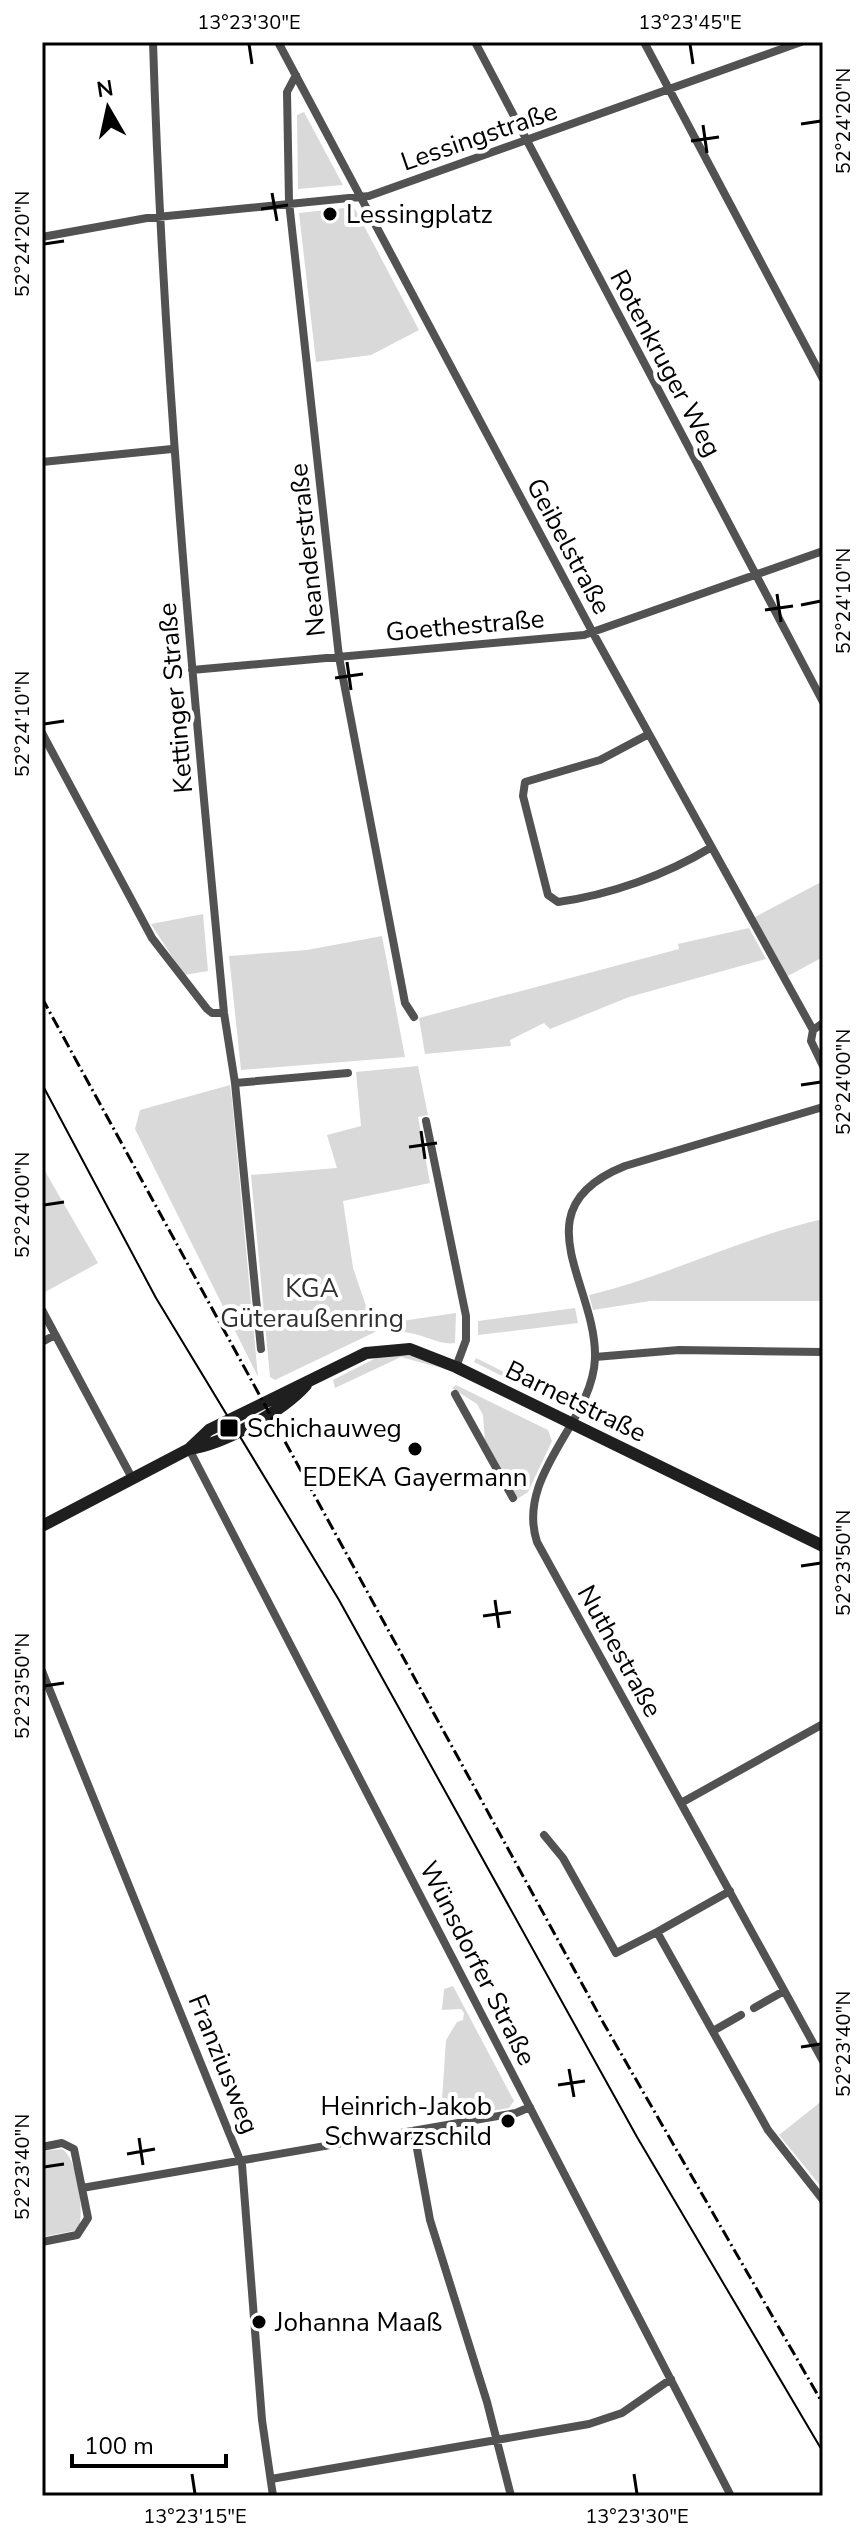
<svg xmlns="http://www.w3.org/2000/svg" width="865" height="2538" viewBox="0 0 865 2538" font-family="'Nunito Sans',sans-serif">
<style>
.green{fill:#d9d9d9}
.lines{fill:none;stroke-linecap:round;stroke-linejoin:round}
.street{stroke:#525252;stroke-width:8}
.secondary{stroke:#1f1f1f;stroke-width:12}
.tram{stroke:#000;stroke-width:2}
.rail{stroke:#000;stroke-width:3;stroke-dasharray:12 4 2 4;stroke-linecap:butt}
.ticks{fill:none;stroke:#000;stroke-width:3}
.poi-dot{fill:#000;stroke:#fff;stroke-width:3}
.labels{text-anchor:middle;stroke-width:8;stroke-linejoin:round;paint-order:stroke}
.street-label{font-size:26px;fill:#000;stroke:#fff}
.poi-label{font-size:26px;fill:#000;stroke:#fff;text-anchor:start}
.park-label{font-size:26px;fill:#303030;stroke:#fff}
.neatline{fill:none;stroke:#000;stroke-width:3}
.ticks-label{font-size:20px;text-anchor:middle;fill:#000}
</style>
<rect width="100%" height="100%" fill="#fff"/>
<path class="green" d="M304,112L343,185L298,189L297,115Z
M354,207L419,330L371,355L316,362L299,213Z
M823,881V957L786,977L755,917Z
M203,914L208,971L184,975L151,924Z
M749,928L766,959L629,997L550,1029L544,1023L510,1040L511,1046L425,1054L419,1018L679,949L678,944Z
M382,936L405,1057L241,1070L229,956L307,950Z
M418,1066L428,1115L418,1117L430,1183L343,1201L353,1268L375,1332L275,1380L270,1377L251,1175L337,1168L327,1135L361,1126L356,1072Z
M230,1085L232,1100L258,1377L135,1129L140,1110Z
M42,1166L98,1263L45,1292L42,1287Z
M823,1219V1301H650L593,1310L589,1295C669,1276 743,1237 823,1219Z
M575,1308L578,1323L478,1335V1321Z
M456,1313L455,1343C440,1346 418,1331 399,1332L395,1322Z
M380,1356H412L441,1368L401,1357L335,1388L333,1380Z
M476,1358L526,1383L524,1387L474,1362Z
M456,1385L548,1430L552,1441L528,1492L517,1499L485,1442L483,1415L477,1404L452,1388Z
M453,1986L514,2101L509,2108L449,2118L441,2115L446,2040L457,2022L463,2020L464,2013L461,2009L442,2010L444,1989Z
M823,2100V2189L779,2135Z
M62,2149C78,2158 85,2215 78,2230L42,2237V2151Z"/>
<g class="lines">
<path class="street" d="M153,42C163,367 193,689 224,1013L235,1083L261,1349
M278,42L593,633L813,1030L811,1041L823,1066
M475,42L823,702
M644,42L823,379
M296,75L287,92L289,202L339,657L405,1003L414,1017
M42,237L147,218L369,196L801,42
M42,462L172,449
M192,670L584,635L823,551
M42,733L152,938L207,1009L212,1013H224
M649,734L600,760L525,782L523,796L548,895L558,902C609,895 666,875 710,848
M813,1030L823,1023
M235,1083L348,1073
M823,1107L625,1166C518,1209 597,1284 595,1358C593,1422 515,1474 537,1542L823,2061
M426,1121L466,1316V1340L456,1367
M42,1310L132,1478
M42,1342L55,1335
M595,1357L679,1350L823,1352
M455,1394L513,1498
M189,1449L731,2496
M42,1671L242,2165L262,2420L273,2496
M681,1803L823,1724
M544,1835L563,1858L616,1953L657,1932
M730,1891L657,1932L768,2130L823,2200
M754,2008L784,1991
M713,2031L741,2015
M414,2132L430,2220L487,2402L511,2496
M42,2147L62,2143L74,2149L88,2218L77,2235L42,2242
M82,2188L516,2113L530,2107
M271,2479L589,2424L622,2413L671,2379"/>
<path class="secondary" d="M189,1449L209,1430L366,1353L410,1349L456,1367L823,1546
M42,1526L189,1449C224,1444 283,1411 306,1385"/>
<path class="tram" d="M42,1084L156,1298L339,1600L637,2137L823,2452"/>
<path class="rail" d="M42,998L604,2024L823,2404"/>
</g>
<path class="ticks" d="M249,44L252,64M690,44L693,64M801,124L821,121M703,125L707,153M691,141L719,137M272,193L277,221M261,209L288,205M44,244L64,241M777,594L781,622M801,605L821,601M765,610L793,606M347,662L351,690M335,678L363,674M44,724L64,721M801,1085L821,1082M421,1131L425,1159M409,1147L437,1143M44,1205L64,1202M801,1566L821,1563M495,1600L499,1628M483,1616L511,1612M44,1686L64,1683M801,2047L821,2044M569,2069L574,2097M558,2085L585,2081M139,2138L143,2165M127,2154L155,2149M44,2167L64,2164M192,2474L195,2494M634,2474L637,2494"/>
<g class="poi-dot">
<circle cx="330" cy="214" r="8"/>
<rect x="219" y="1418" width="20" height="20" rx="4"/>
<circle cx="415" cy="1449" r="8"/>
<circle cx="508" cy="2121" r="8"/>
<circle cx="259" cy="2322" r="8"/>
</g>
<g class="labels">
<g class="street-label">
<text transform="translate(479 136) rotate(-19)" y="9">Lessingstraße</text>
<text transform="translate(666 363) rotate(62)" y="9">Rotenkruger Weg</text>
<text transform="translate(569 546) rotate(62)" y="9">Geibelstraße</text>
<text transform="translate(307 550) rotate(-96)" y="9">Neanderstraße</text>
<text transform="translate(465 625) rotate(-5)" y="9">Goethestraße</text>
<text transform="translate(175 698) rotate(-95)" y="9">Kettinger Straße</text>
<text transform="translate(576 1401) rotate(26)" y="9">Barnetstraße</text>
<text transform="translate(620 1651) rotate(61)" y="9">Nuthestraße</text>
<text transform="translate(478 1963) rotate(63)" y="9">Wünsdorfer Straße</text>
<text transform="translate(224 2064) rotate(68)" y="9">Franziusweg</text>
</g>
<g class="poi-label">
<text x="346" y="223">Lessingplatz</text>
<text x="247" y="1437">Schichauweg</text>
<text x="415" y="1486" text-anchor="middle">EDEKA Gayermann</text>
<text x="492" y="2115" text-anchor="end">Heinrich-Jakob<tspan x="492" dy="30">Schwarzschild</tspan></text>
<text x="275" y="2331">Johanna Maaß</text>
</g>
<g class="park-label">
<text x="312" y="1297">KGA<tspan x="312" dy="30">Güteraußenring</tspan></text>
</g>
</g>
<rect width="865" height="2538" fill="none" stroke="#ffffff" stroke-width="88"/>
<g transform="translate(108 108) rotate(351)" stroke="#ffffff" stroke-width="6" paint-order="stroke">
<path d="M0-6L14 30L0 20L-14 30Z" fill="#000000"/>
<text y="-12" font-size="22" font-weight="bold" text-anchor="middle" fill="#000000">N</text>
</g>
<path d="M72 2454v12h154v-12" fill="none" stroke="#000000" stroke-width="4"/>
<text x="84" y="2454" font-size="24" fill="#000000" stroke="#ffffff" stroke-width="6" paint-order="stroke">100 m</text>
<rect x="44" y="44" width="777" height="2450" class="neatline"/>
<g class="ticks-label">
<text x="249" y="29">13°23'30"E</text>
<text x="690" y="29">13°23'45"E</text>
<text transform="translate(843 121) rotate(-90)" y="7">52°24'20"N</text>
<text transform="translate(22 244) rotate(-90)" y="7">52°24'20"N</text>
<text transform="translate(843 601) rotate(-90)" y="7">52°24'10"N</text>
<text transform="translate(22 724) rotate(-90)" y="7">52°24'10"N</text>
<text transform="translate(843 1082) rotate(-90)" y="7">52°24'00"N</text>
<text transform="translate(22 1205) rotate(-90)" y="7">52°24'00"N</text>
<text transform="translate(843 1563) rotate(-90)" y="7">52°23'50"N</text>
<text transform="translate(22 1686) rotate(-90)" y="7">52°23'50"N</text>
<text transform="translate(843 2044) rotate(-90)" y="7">52°23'40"N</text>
<text transform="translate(22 2167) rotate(-90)" y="7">52°23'40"N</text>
<text x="195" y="2523">13°23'15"E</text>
<text x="637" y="2523">13°23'30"E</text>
</g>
</svg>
